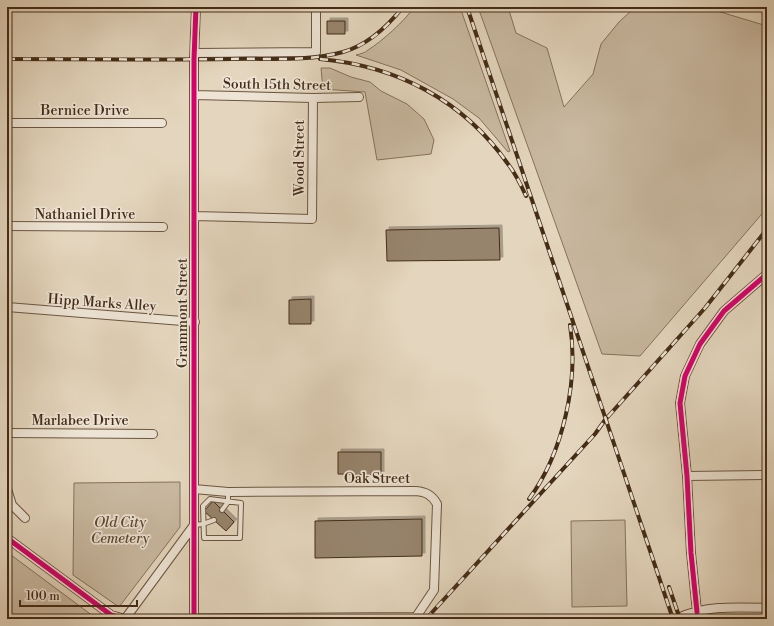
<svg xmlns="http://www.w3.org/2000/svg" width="774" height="626" viewBox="0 0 774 626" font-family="'Libre Bodoni',serif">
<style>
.green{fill:#c9b9a1;stroke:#86725c}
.building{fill:#97846d;stroke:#442c16;filter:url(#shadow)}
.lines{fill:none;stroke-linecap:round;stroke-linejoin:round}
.lane-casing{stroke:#6c5640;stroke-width:6}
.street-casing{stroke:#6c5640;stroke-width:10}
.lane{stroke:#ede4d5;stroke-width:4}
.street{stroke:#ede4d5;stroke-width:8}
.rail-casing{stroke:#442c16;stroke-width:4}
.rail{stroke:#ede4d5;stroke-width:2.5;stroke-dasharray:8;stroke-linecap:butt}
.cycleway-casing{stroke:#ede4d5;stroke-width:8}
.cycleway{stroke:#d6006c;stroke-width:5}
.labels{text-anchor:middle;stroke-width:3.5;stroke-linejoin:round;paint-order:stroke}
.street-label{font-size:14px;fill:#442c16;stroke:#ede4d5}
.park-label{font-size:14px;font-style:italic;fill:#5f4832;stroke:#ede4d5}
</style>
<defs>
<filter id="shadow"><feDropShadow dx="3" dy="-3" stdDeviation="0" flood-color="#0004"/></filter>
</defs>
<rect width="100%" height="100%" fill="#e4d6be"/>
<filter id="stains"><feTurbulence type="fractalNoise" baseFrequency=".005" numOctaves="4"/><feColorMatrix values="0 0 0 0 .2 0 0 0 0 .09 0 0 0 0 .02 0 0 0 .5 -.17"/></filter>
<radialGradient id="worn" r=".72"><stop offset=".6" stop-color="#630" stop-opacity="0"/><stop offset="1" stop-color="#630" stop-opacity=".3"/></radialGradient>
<path class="green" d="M414,7H460L510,151L508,152L479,118L453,99L401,70L356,55C360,54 365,53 368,50C381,42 406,20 414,7Z
M478,7H508L516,33L547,48L564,107L593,74L601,44L619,22L631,11L627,7H704L767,26V208L640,356L602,354Z
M321,68H330L351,77L370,82L381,91L407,104L424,119L434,140L431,154L377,160L365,92L323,89Z
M180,482V527L119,607L73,575L74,483Z
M625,520L627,606L572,607L571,521Z
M7,552L97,619H7Z"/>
<path class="building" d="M327,21H345V34H327Z
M499,228L500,260L387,261L386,230Z
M311,299V324H289V300Z
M338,452H381V475L338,474Z
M213,501L234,522L226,531L204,511Z
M422,519V556L315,558V521Z"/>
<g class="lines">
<defs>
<path id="lane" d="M210,499L241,503L240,538H204L203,506Z
M222,510L228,502V492
M194,525L203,524L214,520"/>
<path id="street" d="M195,53L316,52V7
M194,95L313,98L359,97
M7,123H162
M194,216L312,219L313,98
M7,226L163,227
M7,307L195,322
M7,433L153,434
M687,476L767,475
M7,489L12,505L25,518
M194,489L228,492L416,491C426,492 432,495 437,504L434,590L416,617
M7,538L111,615L125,619L416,617
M697,612L691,553L687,476L680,403L685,376L700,344L724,311L767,274
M194,618V59L196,7
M125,619L194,525
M676,619C704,605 737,607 767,608"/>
</defs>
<use href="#lane" class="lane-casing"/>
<use href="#street" class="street-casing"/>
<use href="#lane" class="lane"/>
<use href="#street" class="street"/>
<defs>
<path id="rail" d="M467,7L673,619
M7,59C82,59 157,60 231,59C268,58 307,62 343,52C368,45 387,27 403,7
M320,59C397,66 463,100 508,164C515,173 521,185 526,196
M529,499C563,453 579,381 570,325
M669,587L680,619
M426,619L595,434L605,420L705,308L767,229"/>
</defs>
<use href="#rail" class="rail-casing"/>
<use href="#rail" class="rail"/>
<defs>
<path id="cycleway" d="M7,538L111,615L125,619L416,617
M697,612L691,553L687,476L680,403L685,376L700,344L724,311L767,274
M194,618V59L196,7"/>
</defs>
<use href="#cycleway" class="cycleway-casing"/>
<use href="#cycleway" class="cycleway"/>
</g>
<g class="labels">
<g class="street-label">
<text transform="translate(277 84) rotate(1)" y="5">South 15th Street</text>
<text x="85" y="115">Bernice Drive</text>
<text transform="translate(299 158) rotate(-90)" y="5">Wood Street</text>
<text x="85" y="219">Nathaniel Drive</text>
<text transform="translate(102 302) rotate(4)" y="5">Hipp Marks Alley</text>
<text transform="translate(182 313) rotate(-90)" y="5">Grammont Street</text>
<text x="80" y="425">Marlabee Drive</text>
<text x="377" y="483">Oak Street</text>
</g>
<g class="park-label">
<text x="120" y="527">Old City<tspan x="120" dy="16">Cemetery</tspan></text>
</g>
</g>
<rect width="774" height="626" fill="none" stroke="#e4d6be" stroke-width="24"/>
<rect x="8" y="8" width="758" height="610" fill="none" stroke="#442c16" stroke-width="2"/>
<rect x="12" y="12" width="750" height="602" fill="none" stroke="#442c16"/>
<path d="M20 600v6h117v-6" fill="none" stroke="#442c16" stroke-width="2"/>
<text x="26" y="600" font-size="12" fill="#442c16" stroke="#ede4d5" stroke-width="3" paint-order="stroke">100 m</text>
<rect width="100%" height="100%" filter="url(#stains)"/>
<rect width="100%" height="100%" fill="url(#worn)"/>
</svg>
